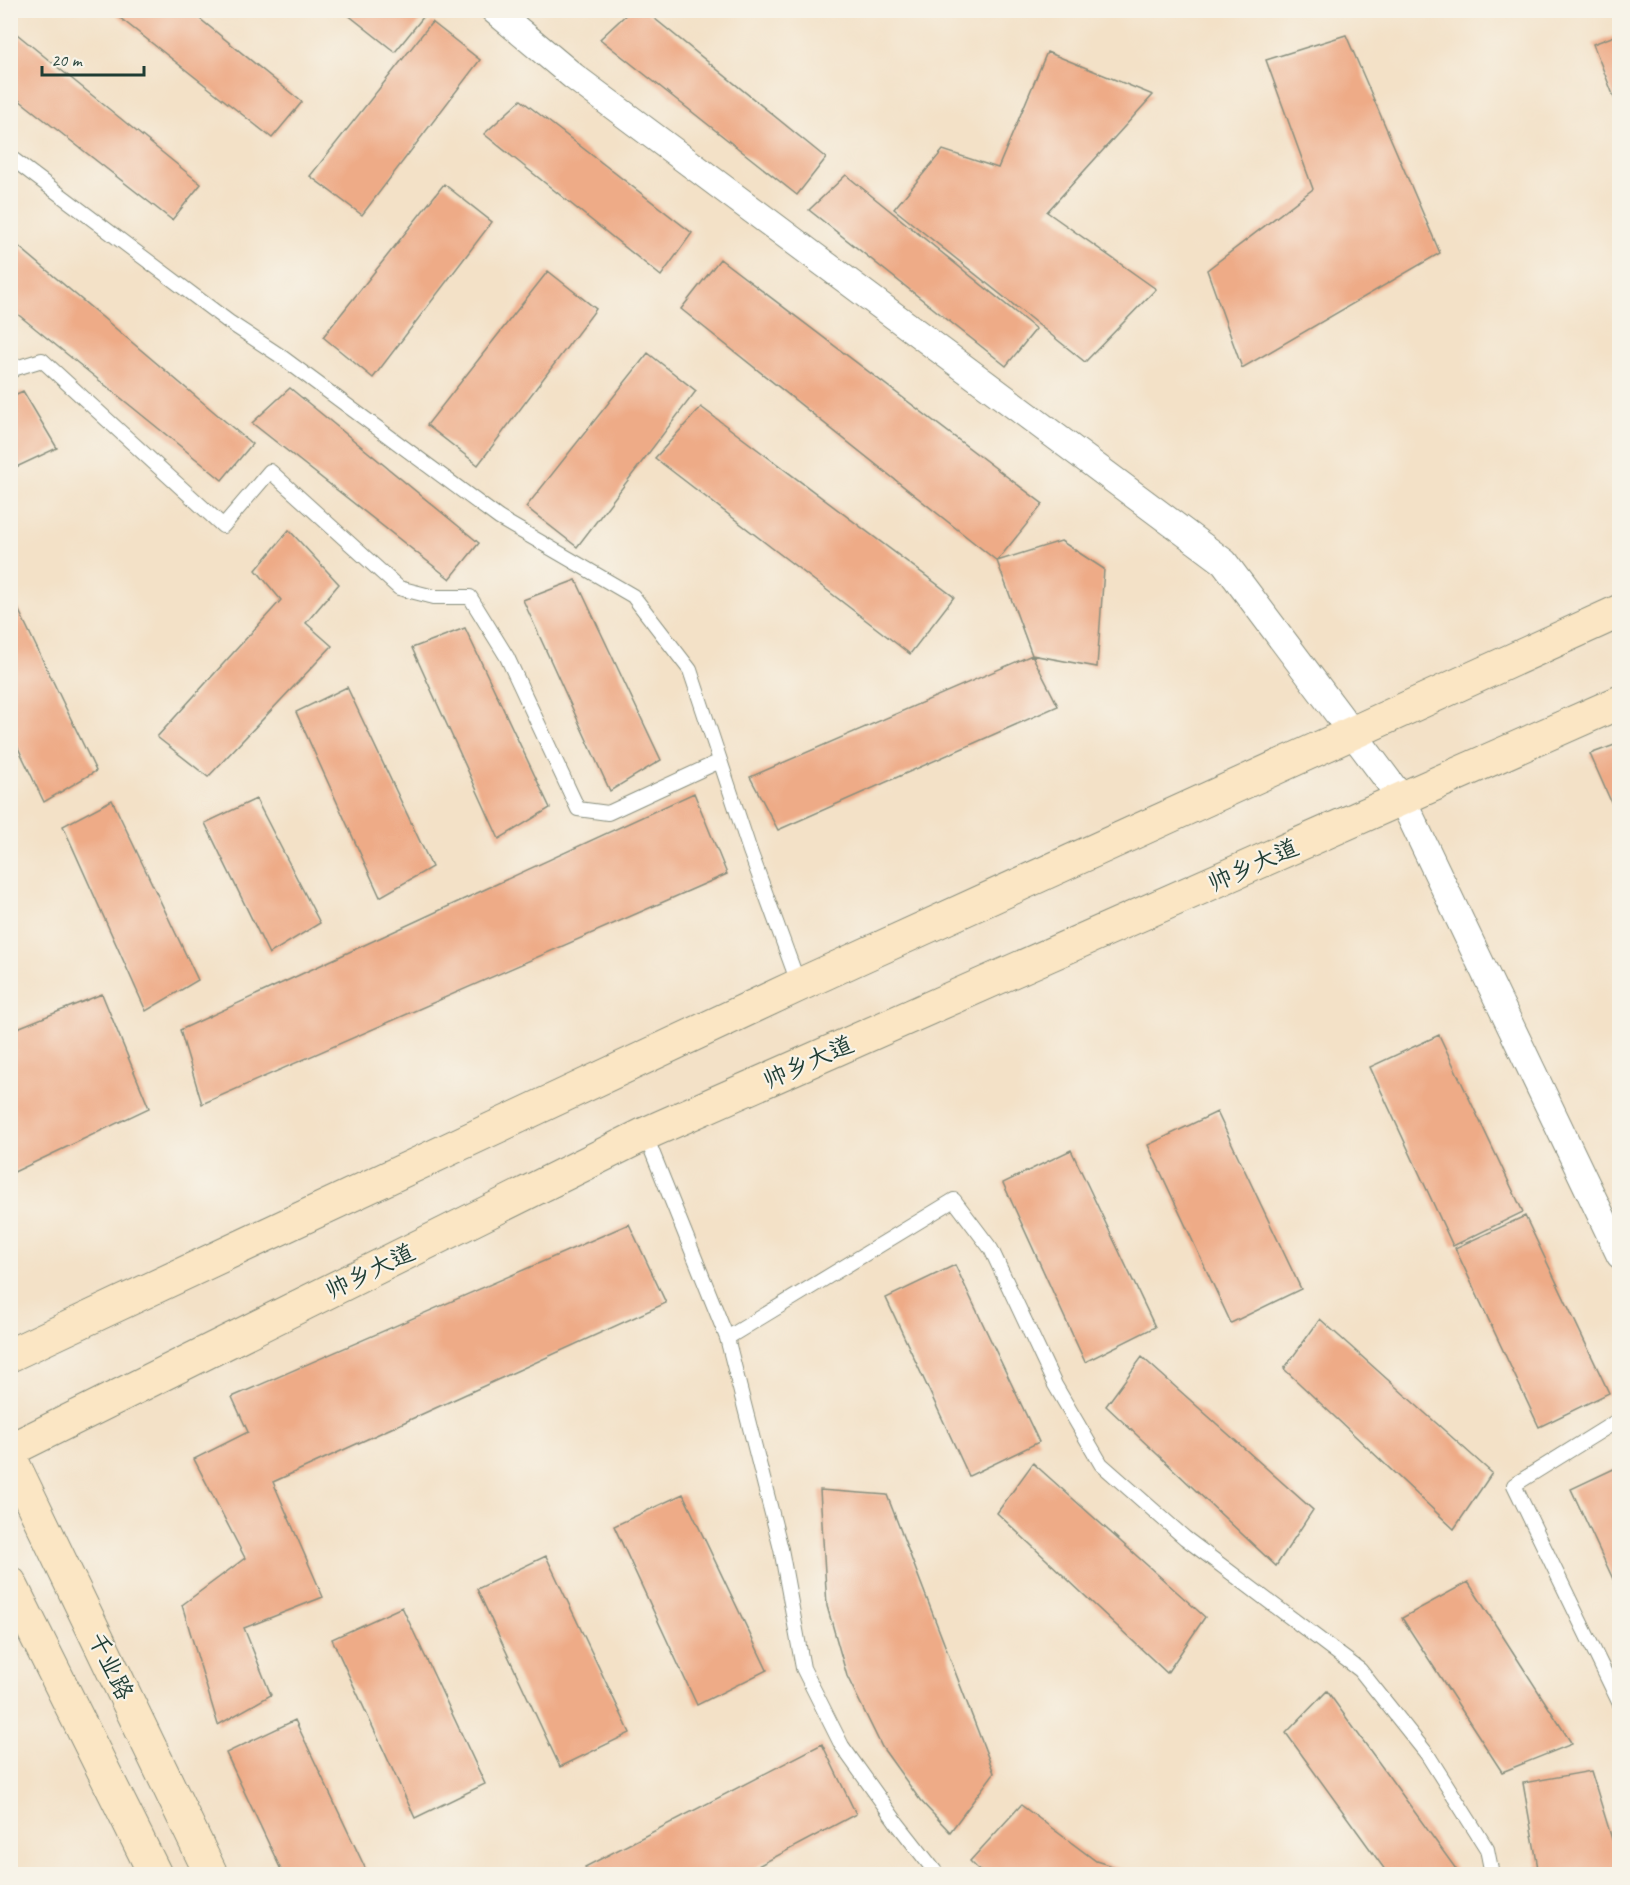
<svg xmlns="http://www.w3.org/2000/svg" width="1630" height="1885" viewBox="0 0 1630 1885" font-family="Caveat,'LXGW WenKai TC',sans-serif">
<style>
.building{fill:#eeab87}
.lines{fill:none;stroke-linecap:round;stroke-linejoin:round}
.service-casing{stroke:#898f7e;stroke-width:16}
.minor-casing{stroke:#898f7e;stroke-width:29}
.secondary-casing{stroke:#898f7e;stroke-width:35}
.service{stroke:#fff;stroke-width:14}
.minor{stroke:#fff;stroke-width:27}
.secondary{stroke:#fbe6c4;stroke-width:33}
.labels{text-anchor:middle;stroke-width:4.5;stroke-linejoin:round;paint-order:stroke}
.street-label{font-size:24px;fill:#1f3d34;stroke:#f7f3e8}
</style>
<rect width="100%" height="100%" fill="#f7f3e8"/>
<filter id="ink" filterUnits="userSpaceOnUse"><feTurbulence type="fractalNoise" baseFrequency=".0167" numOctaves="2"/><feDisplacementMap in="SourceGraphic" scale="12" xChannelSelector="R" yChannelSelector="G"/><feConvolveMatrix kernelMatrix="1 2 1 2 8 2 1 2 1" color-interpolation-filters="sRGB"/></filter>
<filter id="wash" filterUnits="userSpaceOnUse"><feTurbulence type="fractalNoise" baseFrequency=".008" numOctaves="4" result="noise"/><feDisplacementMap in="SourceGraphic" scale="24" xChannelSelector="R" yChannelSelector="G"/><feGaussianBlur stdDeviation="1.35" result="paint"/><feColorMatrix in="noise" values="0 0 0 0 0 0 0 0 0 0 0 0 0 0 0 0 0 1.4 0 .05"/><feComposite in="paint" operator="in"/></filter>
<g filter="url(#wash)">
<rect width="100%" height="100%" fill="#f3e1c7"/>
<g id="blocks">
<path class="building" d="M110,10H189L302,102L272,138Z
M342,10H417L424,16L395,52Z
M631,10H644L826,158L797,195L600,39Z
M432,22L480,60L362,215L310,176Z
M12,30L201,184L172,220L10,93Z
M1620,34V110H1619L1593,44Z
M1346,35L1440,253L1242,368L1207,270L1313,189L1266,60Z
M1047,52L1153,95L1047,212L1156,289L1085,362L894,209L943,150L998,168Z
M521,100L692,233L661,276L484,134Z
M846,175L1036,329L1006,366L809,210Z
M444,184L492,222L373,378L323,337Z
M10,239L252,444L222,480L10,308Z
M720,259L1043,504L997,561L681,309Z
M548,271L596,309L478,465L427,425Z
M648,353L696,391L577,547L526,507Z
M290,388L479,543L450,579L252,423Z
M23,391L57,448L10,470V397Z
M701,407L954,597L910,654L655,458Z
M289,530L339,584L306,623L332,646L208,777L157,737L281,600L256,570Z
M1061,541L1104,569L1097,667L1032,655L997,561Z
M576,580L661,760L610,791L523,600Z
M10,592L96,771L44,802L10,731Z
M465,628L550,808L499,839L412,648Z
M1032,655L1058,706L778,830L750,777Z
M347,687L432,867L380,897L296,712Z
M1620,743V822L1590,754Z
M694,793L727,874L202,1104L180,1030Z
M256,799L320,923L269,954L205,823Z
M112,800L198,980L146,1011L63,826Z
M102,994L149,1108L10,1174V1031Z
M1439,1035L1523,1212L1453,1246L1370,1067Z
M1217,1112L1301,1289L1231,1323L1148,1145Z
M1071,1150L1155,1327L1085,1362L1003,1183Z
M1525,1216L1609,1393L1539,1427L1455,1248Z
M629,1224L666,1303L273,1482L323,1597L244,1628L271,1695L218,1725L182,1605L245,1558L194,1459L248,1432L232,1397Z
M955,1265L1039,1442L969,1476L886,1298Z
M1320,1319L1492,1473L1454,1529L1284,1369Z
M1142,1357L1313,1510L1276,1566L1106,1406Z
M1033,1463L1205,1617L1167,1673L997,1513Z
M1620,1466V1594L1571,1489Z
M820,1490L887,1495L994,1773L950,1832L920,1800L882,1747L847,1676L827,1606Z
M683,1494L767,1670L697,1705L614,1526Z
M546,1556L630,1733L560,1767L477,1589Z
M1468,1582L1572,1744L1502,1772L1402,1618Z
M402,1607L485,1784L415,1818L332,1639Z
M1327,1691L1456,1869L1448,1874H1388L1286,1733Z
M295,1720L368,1874H283L226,1753Z
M822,1744L856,1814L743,1874H590L585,1867Z
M1591,1771L1620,1865V1874H1539L1523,1783Z
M1021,1805L1096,1861L1137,1874H983L970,1861Z"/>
</g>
</g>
<g filter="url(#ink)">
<use href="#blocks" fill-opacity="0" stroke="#898f7e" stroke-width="1.5"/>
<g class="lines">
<defs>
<path id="service" d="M10,157L229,322L279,355L499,518L633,596L690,670L750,851L799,985
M10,372L16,368L42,360L223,526L270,471L399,588L434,597H470L507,657L578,809L608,813L720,761
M645,1134L727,1338L781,1549L803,1668L842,1746L897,1823L937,1874
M727,1338L954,1200L991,1249L1055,1385L1101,1464L1185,1538L1360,1670L1427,1754L1487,1849L1492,1874
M1620,1419L1514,1485L1620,1704"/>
<path id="minor" d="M494,10L573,76L1224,562L1402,799L1620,1255"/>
<path id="secondary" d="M10,1355L799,985L1620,611
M10,1450L645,1134L1620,702
M10,1457L211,1874
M10,1583L155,1874"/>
</defs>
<use href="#service" class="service-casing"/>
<use href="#minor" class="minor-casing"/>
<use href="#secondary" class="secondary-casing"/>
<use href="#service" class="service"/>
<use href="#minor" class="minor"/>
<use href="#secondary" class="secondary"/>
</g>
</g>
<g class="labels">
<g class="street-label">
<text transform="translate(1253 865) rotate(-24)" y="8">帅乡大道</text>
<text transform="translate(808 1062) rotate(-24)" y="8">帅乡大道</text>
<text transform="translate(370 1271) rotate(-26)" y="8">帅乡大道</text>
<text transform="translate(111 1666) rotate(64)" y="8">千业路</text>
</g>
</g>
<rect width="1630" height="1885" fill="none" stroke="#f7f3e8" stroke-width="36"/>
<path d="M42 66v9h102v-9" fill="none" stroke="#1f3d34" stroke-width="3"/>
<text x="51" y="66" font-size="18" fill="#1f3d34" stroke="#f7f3e8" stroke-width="4.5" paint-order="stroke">20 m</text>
</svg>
